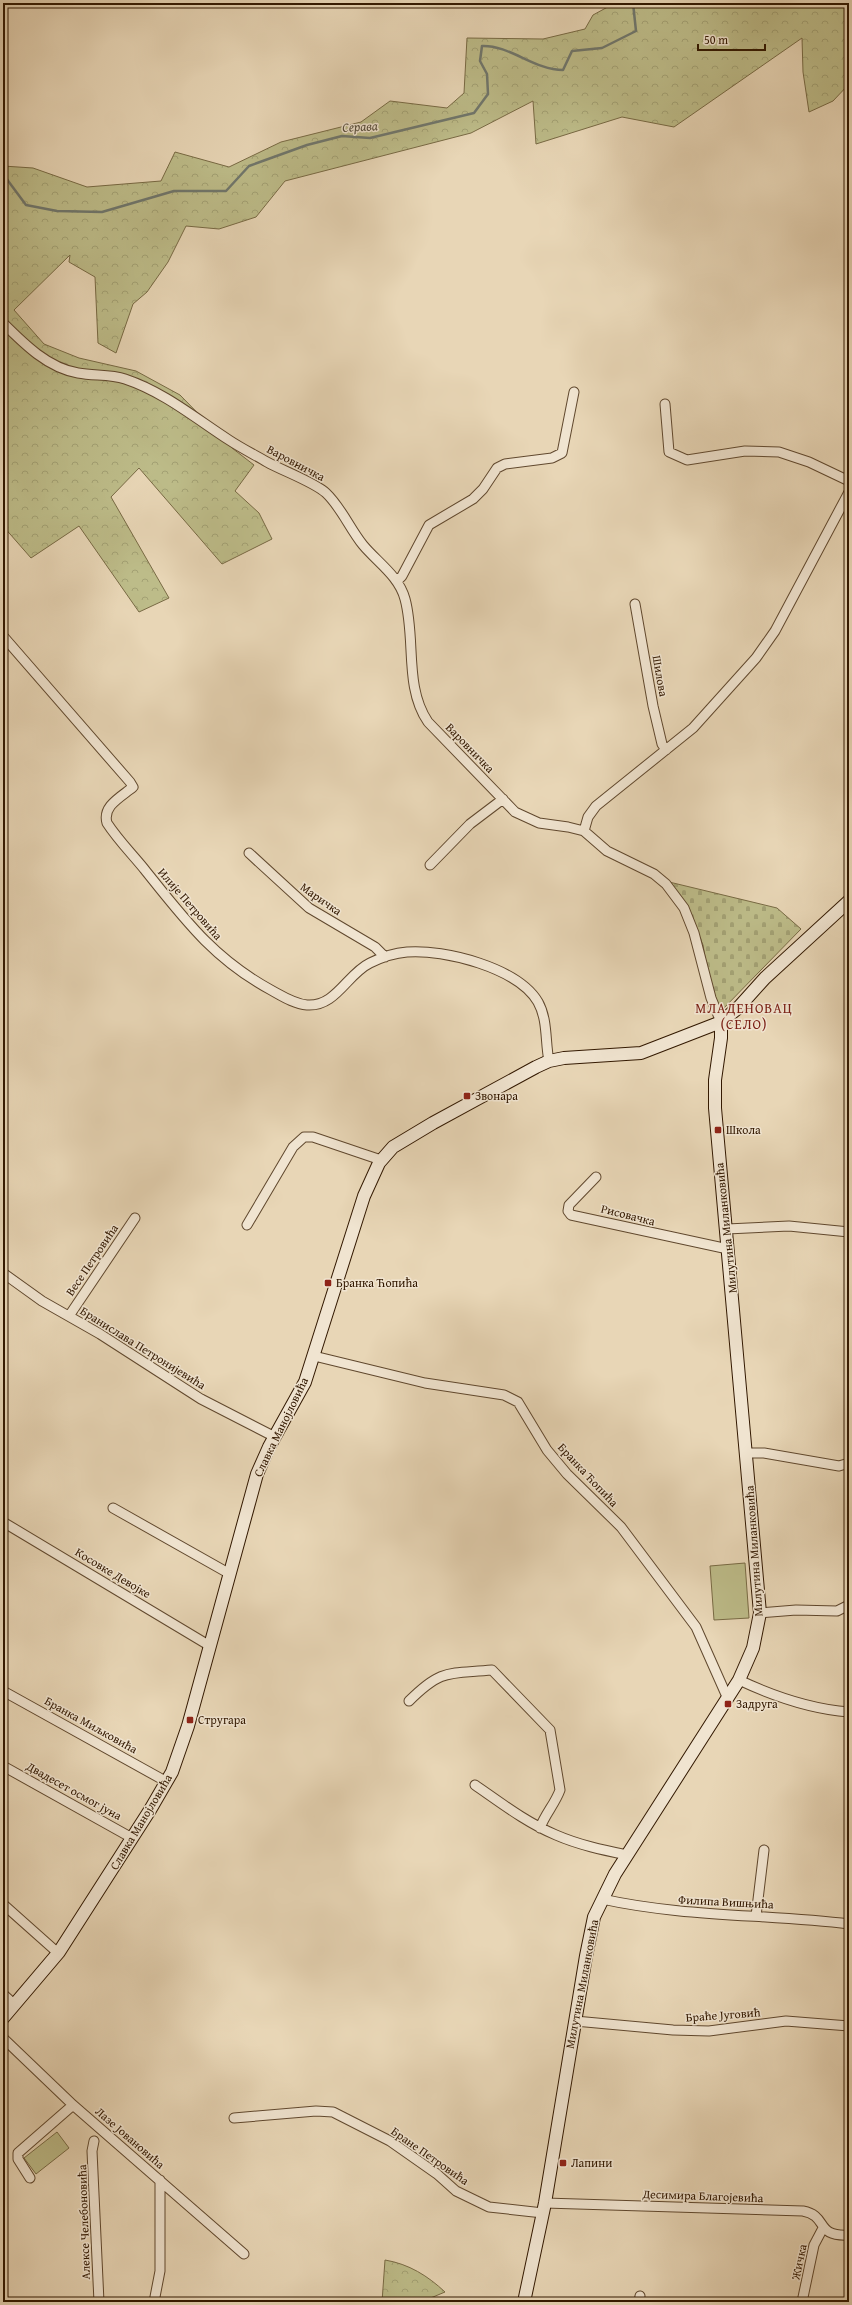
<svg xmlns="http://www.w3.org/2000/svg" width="852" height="2305" viewBox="0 0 852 2305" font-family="'Gentium Book Plus',serif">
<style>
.forest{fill:url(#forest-crowns);stroke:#786a44}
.cemetery{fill:url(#cemetery-stones);stroke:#786a44}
.pitch{fill:#bdbc89;stroke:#786a44}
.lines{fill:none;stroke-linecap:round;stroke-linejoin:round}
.stream{stroke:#70776d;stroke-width:2.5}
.street-casing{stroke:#60482e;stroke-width:11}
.secondary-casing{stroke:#321800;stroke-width:14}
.street{stroke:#f0e4d0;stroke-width:9}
.secondary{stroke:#f0e4d0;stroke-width:12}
.poi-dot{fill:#8f2418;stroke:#f0e4d0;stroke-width:1.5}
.labels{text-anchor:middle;stroke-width:3;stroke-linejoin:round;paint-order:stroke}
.street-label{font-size:12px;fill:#321800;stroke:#f0e4d0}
.poi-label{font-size:12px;fill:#321800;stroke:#f0e4d0;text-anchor:start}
.water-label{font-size:13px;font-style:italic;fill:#514837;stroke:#f0e4d0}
.quarter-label{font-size:14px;letter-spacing:1px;fill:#7a1f14;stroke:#f0e4d0}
</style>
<defs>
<pattern id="forest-crowns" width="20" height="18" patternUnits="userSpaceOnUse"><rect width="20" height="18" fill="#bdbc89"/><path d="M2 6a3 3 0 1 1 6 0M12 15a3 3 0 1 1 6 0" fill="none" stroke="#a3a174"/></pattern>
<pattern id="cemetery-stones" width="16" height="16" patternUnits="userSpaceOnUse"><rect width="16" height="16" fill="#bdbc89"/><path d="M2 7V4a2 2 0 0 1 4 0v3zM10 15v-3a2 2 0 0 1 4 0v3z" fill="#a3a174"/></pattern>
</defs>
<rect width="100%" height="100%" fill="#e8d6b6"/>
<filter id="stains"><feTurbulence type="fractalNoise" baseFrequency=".005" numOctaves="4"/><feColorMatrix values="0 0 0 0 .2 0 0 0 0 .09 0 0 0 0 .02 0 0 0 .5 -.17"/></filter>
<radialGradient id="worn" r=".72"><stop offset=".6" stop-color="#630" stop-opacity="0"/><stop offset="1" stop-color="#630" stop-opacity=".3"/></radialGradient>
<path class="forest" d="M615,3H849V84L833,101L809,112L803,72L802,38L674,127L622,117L536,144L533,101L471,133L285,181L256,217L219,229L186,226L168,262L147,292L133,304L116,353L98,343L95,277L69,262L70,255L14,310L44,344L79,358L136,371L180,395L232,448L254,465L235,491L259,513L272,539L222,564L139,468L111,497L169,598L139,612L79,526L31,558L3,526V166L33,168L87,187L161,181L175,152L229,167L281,142L361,122L390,101L447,108L464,93L467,38L543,39L585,29L593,15Z
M385,2260C409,2264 428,2276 445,2292L421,2302H382Z"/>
<path class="cemetery" d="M665,881L777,908L801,929L721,1011L709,981L703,945L690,914Z"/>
<path class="pitch" d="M745,1563L749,1618L714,1620L710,1566Z
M57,2132L69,2148L36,2174L24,2158Z"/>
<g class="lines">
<path class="stream" d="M3,174L26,205L57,211L102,212L174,191H226L249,166L307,145L342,136L370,138L474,113L488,94L487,74L480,61L482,46C510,45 534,70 563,70L572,51L602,48L636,31L633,3"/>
<defs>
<path id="street" d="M3,323C24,344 48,368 78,373C94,376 110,374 125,379C164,392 195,418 229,440C241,448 255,455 267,462C283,471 314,482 326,493C341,507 350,529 363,545C377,562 399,576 405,599C416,639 404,687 428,722L515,812L539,823L568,827L584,831L607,851L654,874L666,884L684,908L694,933L711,998L721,1022
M665,404L669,452L687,460L745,451L779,452L809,462L849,481
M397,581L402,576L429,525L473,499L483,489L497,468L505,464L552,458L562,453L574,392
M635,604L653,706L662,744L666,750
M3,636L130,782L133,787C121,797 102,806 107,823C118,840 133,855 145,870C185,920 214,959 271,990C282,996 294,1004 307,1005C336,1007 347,974 370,963C382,957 394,953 407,952C445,949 518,968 538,1002C548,1020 545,1042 549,1061
M584,831L588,817L596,806L693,728L756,658L775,631L849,492
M249,853L309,908L375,947L385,957
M430,865L470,824L503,799
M596,1177L569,1205L568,1211L571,1215L728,1249
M247,1225L293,1147L304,1137H313L381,1160
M727,1229L789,1226L849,1232
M3,1273L42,1301L100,1334L201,1399L275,1437
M69,1316L135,1218
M314,1356L425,1383L504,1395L518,1402L547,1450L567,1474L621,1527L696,1627L728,1699
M747,1453H764L839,1466L849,1463
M113,1508L230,1574
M3,1522L210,1646
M760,1613L796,1610L837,1611L849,1605
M739,1680C773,1696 811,1709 849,1712
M3,1691L167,1782
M409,1701C442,1668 449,1674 492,1670L550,1730L560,1790C555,1804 545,1814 540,1828
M3,1766L132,1838
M475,1785C501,1803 527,1823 556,1835C579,1845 603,1850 627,1855
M602,1899C683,1917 766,1914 849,1924
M3,1904L58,1953
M756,1916L764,1850
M3,1994L15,2005
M575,2021L673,2030L709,2031L786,2021L849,2026
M3,2038L73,2105L244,2254
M234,2118L316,2111L333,2112L390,2141L437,2174L456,2191L489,2207L543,2213
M94,2141L92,2151L99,2302
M30,2178L18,2159V2153L73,2105
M545,2203L803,2211C829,2216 814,2237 849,2235
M154,2302L160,2271V2180
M639,2302L640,2296
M802,2302L814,2245L823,2228"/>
<path id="secondary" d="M3,2018L59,1952L150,1810L172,1772L188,1726L257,1474L269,1447L305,1382L364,1196L379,1163L393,1147L433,1123L536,1067L549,1061L564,1058L641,1053L721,1022L738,1008L765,978L849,901
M524,2302L545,2203L586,1956L594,1917L615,1874L739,1680L753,1648L760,1613L715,1108V1080L721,1038V1022"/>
</defs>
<use href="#street" class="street-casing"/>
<use href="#secondary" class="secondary-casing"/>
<use href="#street" class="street"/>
<use href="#secondary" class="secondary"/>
</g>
<g class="poi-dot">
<rect x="463" y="1092" width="8" height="8" rx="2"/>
<rect x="714" y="1126" width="8" height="8" rx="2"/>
<rect x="324" y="1279" width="8" height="8" rx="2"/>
<rect x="724" y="1700" width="8" height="8" rx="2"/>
<rect x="186" y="1716" width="8" height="8" rx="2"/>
<rect x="559" y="2159" width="8" height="8" rx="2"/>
</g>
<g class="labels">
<g class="street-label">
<text transform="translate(296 463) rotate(28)" y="4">Варовничка</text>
<text transform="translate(660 676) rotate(80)" y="4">Шилова</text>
<text transform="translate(470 748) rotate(46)" y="4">Варовничка</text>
<text transform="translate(321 899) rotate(35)" y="4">Маричка</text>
<text transform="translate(190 904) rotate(49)" y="4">Илије Петровића</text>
<text transform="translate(628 1215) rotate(14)" y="4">Рисовачка</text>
<text transform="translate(726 1228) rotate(-96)" y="4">Милутина Миланковића</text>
<text transform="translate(92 1260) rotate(-56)" y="4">Весе Петровића</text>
<text transform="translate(143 1348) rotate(32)" y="4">Бранислава Петронијевића</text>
<text transform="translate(281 1427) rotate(-64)" y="4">Славка Манојловића</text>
<text transform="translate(588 1475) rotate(47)" y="4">Бранка Ћопића</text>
<text transform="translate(754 1551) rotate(-94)" y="4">Милутина Миланковића</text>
<text transform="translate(113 1573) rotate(31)" y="4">Косовке Девојке</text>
<text transform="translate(91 1725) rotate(29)" y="4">Бранка Миљковића</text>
<text transform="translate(74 1791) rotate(29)" y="4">Двадесет осмог јуна</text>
<text transform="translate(141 1822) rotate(-59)" y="4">Славка Манојловића</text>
<text transform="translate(726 1902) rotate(3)" y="4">Филипа Вишњића</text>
<text transform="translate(582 1984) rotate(-79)" y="4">Милутина Миланковића</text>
<text transform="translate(723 2015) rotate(-4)" y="4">Браће Југовић</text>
<text transform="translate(130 2138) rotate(41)" y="4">Лазе Јовановића</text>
<text transform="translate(430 2156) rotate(35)" y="4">Бране Петровића</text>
<text transform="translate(703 2196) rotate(2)" y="4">Десимира Благојевића</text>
<text transform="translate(84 2222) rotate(-92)" y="4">Алексе Челебоновића</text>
<text transform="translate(799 2262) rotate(-78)" y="4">Жичка</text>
</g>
<g class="poi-label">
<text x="475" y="1100">Звонара</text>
<text x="726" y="1134">Школа</text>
<text x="336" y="1287">Бранка Ћопића</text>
<text x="736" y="1708">Задруга</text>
<text x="198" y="1724">Стругара</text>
<text x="571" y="2167">Лапини</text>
</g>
<g class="water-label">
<text transform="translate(360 126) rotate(-3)" y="5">Серава</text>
</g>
<g class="quarter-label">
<text x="744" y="1013">МЛАДЕНОВАЦ<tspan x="744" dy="16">(СЕЛО)</tspan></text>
</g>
</g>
<rect width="852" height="2305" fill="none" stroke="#e8d6b6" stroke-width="16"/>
<rect x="4" y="4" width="844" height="2297" fill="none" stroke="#321800" stroke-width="2"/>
<rect x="8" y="8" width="836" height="2289" fill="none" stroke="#321800"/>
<path d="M698 44v6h67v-6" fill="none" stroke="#321800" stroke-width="2"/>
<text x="704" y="44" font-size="12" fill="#321800" stroke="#f0e4d0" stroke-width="3" paint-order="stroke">50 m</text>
<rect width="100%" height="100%" filter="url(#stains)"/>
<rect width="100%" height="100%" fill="url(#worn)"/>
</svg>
